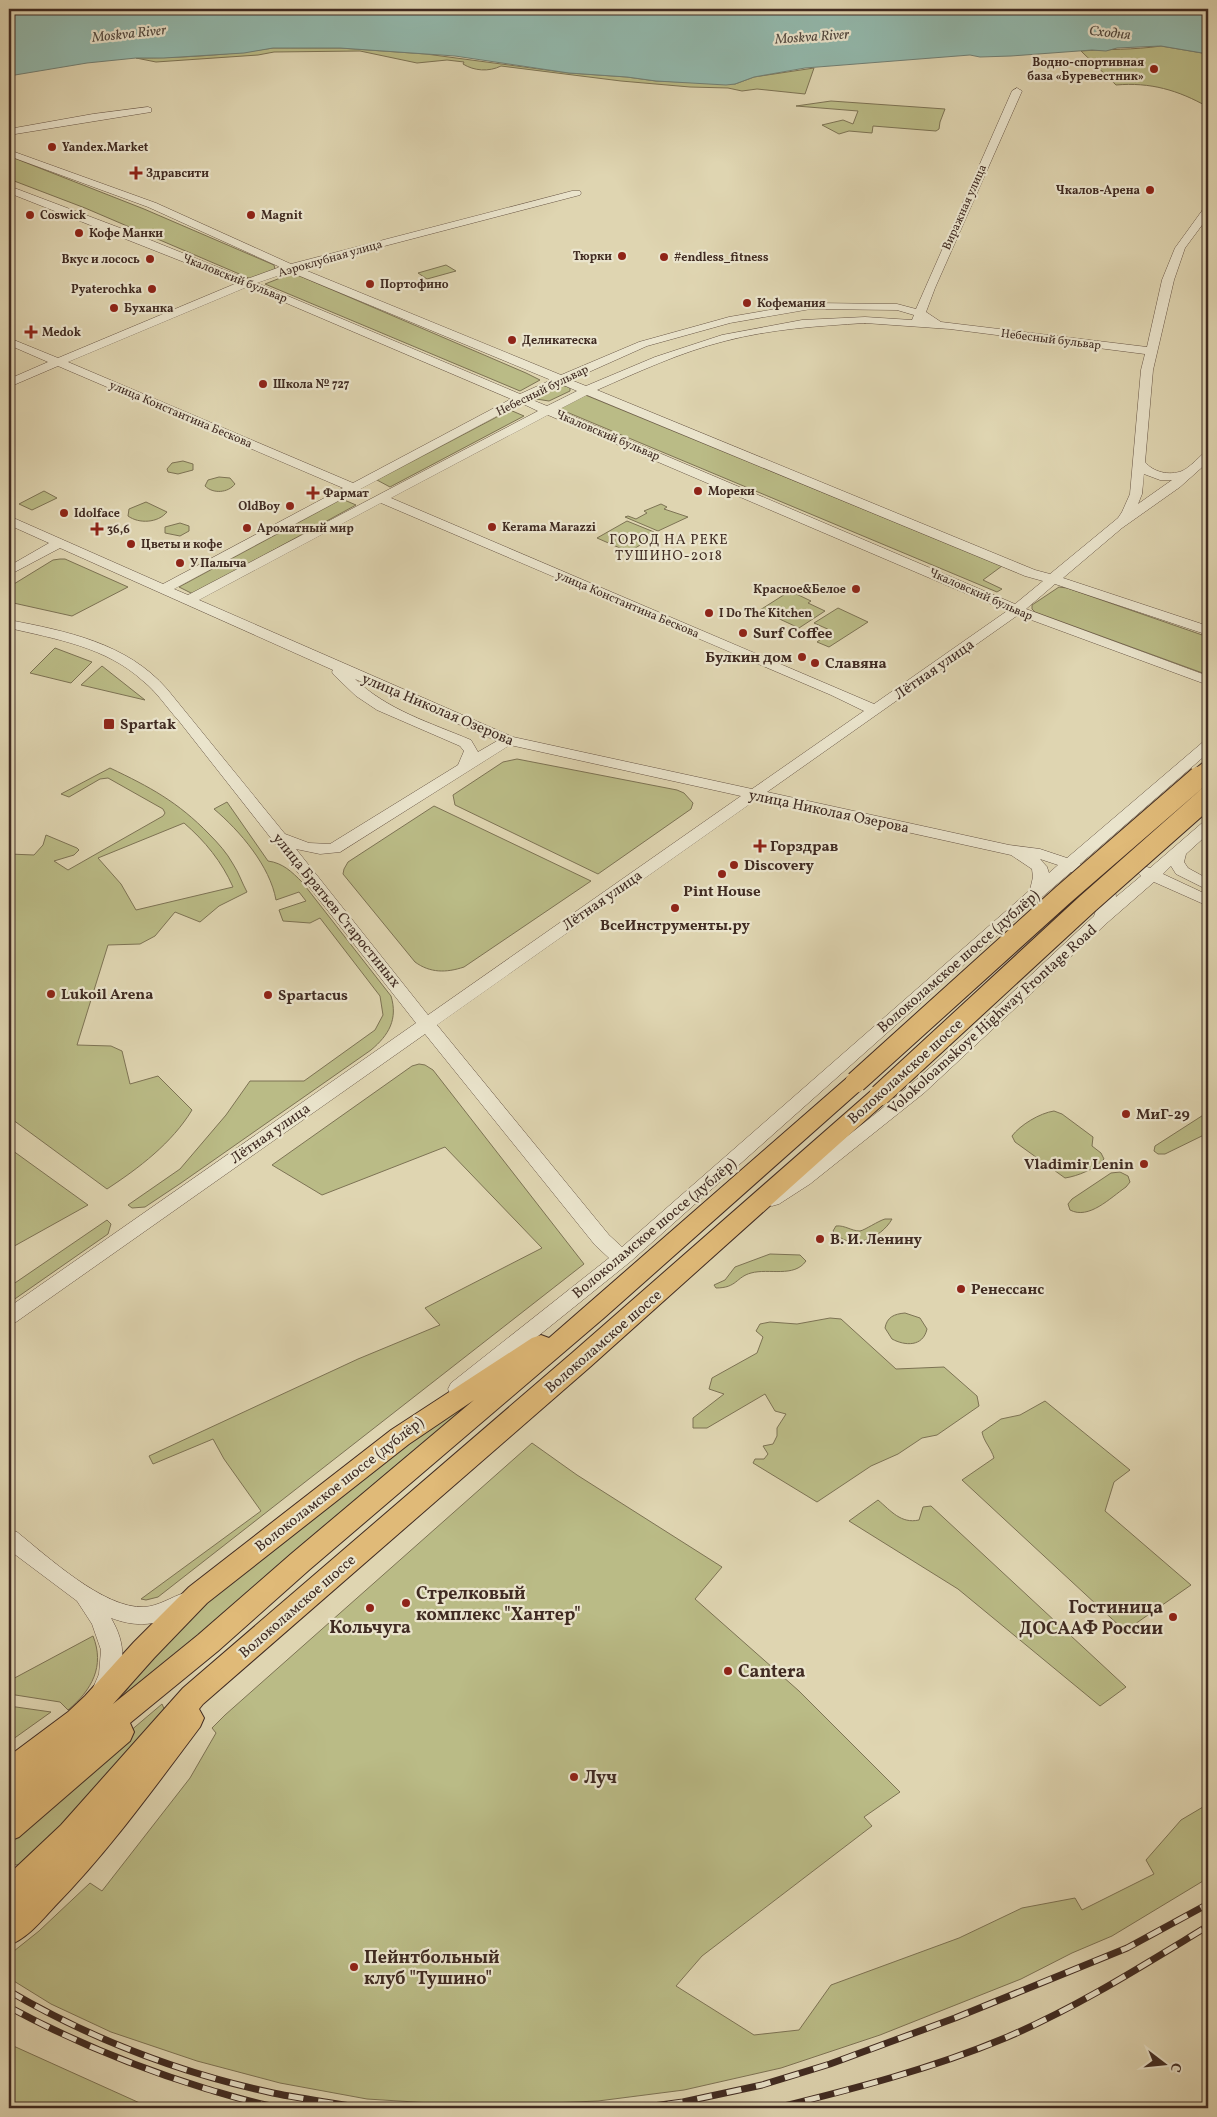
<svg xmlns="http://www.w3.org/2000/svg" width="1217" height="2117" viewBox="0 0 1217 2117" font-family="Vollkorn,serif">
<style>
.green{fill:#babb86;stroke:#7d7354;fill-rule:evenodd}
.water{fill:#93b9ad;stroke:#728075}
.lines{fill:none;stroke-linecap:round;stroke-linejoin:round}
.minor-casing{stroke:#685646;stroke-width:1}
.major-casing{stroke:#402b22;stroke-width:2}
.minor{fill:#eae4cc;fill-rule:evenodd}
.major{fill:#e0ba78;fill-rule:evenodd}
.rail-casing{stroke:#402b22;stroke-width:7}
.rail{stroke:#eae4cc;stroke-width:5;stroke-dasharray:15;stroke-linecap:butt}
.major-bridge-far1-casing{stroke:#402b22;stroke-width:18;stroke-linecap:butt}
.major-bridge-casing{stroke:#402b22;stroke-width:23;stroke-linecap:butt}
.major-bridge-far1{stroke:#e0ba78;stroke-width:16}
.major-bridge{stroke:#e0ba78;stroke-width:21}
.poi-dot{fill:#8f2418;stroke:#eae4cc;stroke-width:2}
.labels{text-anchor:middle;stroke-width:4.5;stroke-linejoin:round;paint-order:stroke}
.far-poi-label{font-size:12px;font-weight:bold;fill:#402b22;stroke:#eae4cc;text-anchor:start}
.far-street-label{font-size:12px;fill:#402b22;stroke:#eae4cc}
.far-water-label{font-size:14px;font-style:italic;fill:#51473e;stroke:#eae4cc}
.far-neighbourhood-label{font-size:14px;letter-spacing:1px;fill:#402b22;stroke:#eae4cc}
.poi-label{font-size:15px;font-weight:bold;fill:#402b22;stroke:#eae4cc;text-anchor:start}
.street-label{font-size:15px;fill:#402b22;stroke:#eae4cc}
.near-poi-label{font-size:18px;font-weight:bold;fill:#402b22;stroke:#eae4cc;text-anchor:start}
</style>
<rect width="100%" height="100%" fill="#dfd5b1"/>
<filter id="stains"><feTurbulence type="fractalNoise" baseFrequency=".004" numOctaves="4"/><feColorMatrix values="0 0 0 0 .2 0 0 0 0 .09 0 0 0 0 .02 0 0 0 .5 -.17"/></filter>
<radialGradient id="worn" r=".72"><stop offset=".6" stop-color="#630" stop-opacity="0"/><stop offset="1" stop-color="#630" stop-opacity=".3"/></radialGradient>
<path class="green" d="M1161,46L1208,54V107C1178,90 1150,82 1116,85L1081,51C1107,49 1134,50 1161,46Z
M273,48H340L426,54L569,73L627,77L656,81L735,84L754,77L814,68L805,94L757,89L742,91L728,88L690,87L621,81L501,66C489,72 474,71 463,64L464,62L447,60L417,63L360,51L274,52L258,55L156,62L136,58C182,58 228,55 273,48Z
M831,101L945,109L940,122L939,129L936,131L873,126L872,133L849,131L839,134L822,125L843,120L853,124L858,111L796,106Z
M9,156L144,209L274,265L275,269L251,279L85,208L9,179Z
M446,265L456,271L427,279L418,273Z
M293,273L526,373L540,380L520,391L265,284Z
M555,385L566,386L570,388V391L549,401L536,399L537,395Z
M583,394L1002,566L983,580L1002,589L997,592L557,408Z
M510,410L524,416L390,487L377,480Z
M183,461L193,464V470L178,474L168,472L167,469L172,463Z
M219,477L230,478L235,484C228,493 213,494 205,486L208,480Z
M44,491L57,498L32,510L19,504Z
M342,499L356,505L193,594L179,587Z
M146,502L167,512C158,523 139,524 128,516L129,509Z
M661,504L667,507L664,509L688,517L658,531L625,517L628,516L636,519L647,513L644,511Z
M627,521L654,532L650,535L653,537L629,552L597,538Z
M180,523L189,526V531L180,536L165,533V527Z
M60,559H65L128,587L72,616L9,602V587L53,560Z
M1059,587L1067,588L1208,637V675L1035,612L1032,609V605Z
M790,591L811,601L808,603L825,611L799,628L760,610Z
M838,608L868,622L829,647L817,642L832,631L814,623Z
M55,648L92,662L71,683L30,673Z
M102,666L145,700L81,685Z
M517,759L677,790L684,793L693,803L691,809L598,874L455,805L453,795L503,762Z
M110,768C150,787 178,802 209,834C218,843 227,853 233,864C239,873 242,883 247,892L219,906L200,922L175,912L155,936L140,944L108,945L77,1045L111,1046L122,1051L130,1084L158,1076L192,1110C172,1143 139,1168 107,1189L9,1117V854L34,855L43,845L46,835L77,848L79,850L74,855L54,861L68,870L163,816L165,813L163,809L108,778L100,779L69,797L61,794ZM184,823C205,841 222,862 233,887L136,910L121,884L98,858Z
M227,802L268,861C283,863 292,872 302,882L391,996C398,1019 389,1035 371,1050L181,1183L145,1207L132,1208L128,1205L180,1169L226,1115L250,1081H304L375,1030L383,1015L380,996L320,918L310,923L283,921L279,910L306,901L299,892L276,900C270,866 240,831 214,809Z
M434,806L591,881L464,967C446,973 430,973 415,962L343,874L344,869L348,862Z
M419,1064L425,1065L433,1070L584,1264L158,1597L146,1600L141,1599L261,1511L224,1459L213,1439L153,1464L149,1456L358,1359L440,1325L425,1308L542,1248L445,1147L322,1195L272,1165L412,1066Z
M1054,1111L1062,1114L1093,1137L1092,1146L1101,1153L1104,1159C1095,1169 1078,1176 1065,1178L1015,1142L1012,1136C1020,1125 1040,1113 1054,1111Z
M1208,1112V1133L1165,1154H1158L1154,1151L1155,1146Z
M9,1148L88,1205L9,1249Z
M1120,1172L1128,1176L1130,1182L1126,1187C1110,1198 1089,1220 1070,1210L1068,1204L1072,1199L1111,1173Z
M885,1219H892C881,1239 849,1252 833,1231L836,1226C845,1225 851,1231 860,1231C865,1230 878,1221 885,1219Z
M107,1220L111,1224L108,1234L9,1303V1287Z
M770,1254L800,1255L806,1261C794,1278 769,1268 751,1273C736,1277 737,1288 716,1288L714,1285L725,1280L735,1267Z
M905,1313L920,1318L927,1329C923,1347 905,1346 892,1339L885,1328C887,1317 894,1314 905,1313Z
M830,1318L841,1319L896,1369L944,1367L977,1396L979,1406L937,1435L922,1438L898,1454L871,1466L817,1502L753,1463L755,1459H764L768,1454L763,1446L773,1444L777,1436V1428L786,1414L775,1411L765,1394L707,1428H693V1418L724,1394L709,1389L712,1378L757,1353L763,1337L756,1331L760,1324L770,1322L797,1324Z
M511,1370L113,1709L142,1669L214,1594L457,1402Z
M1045,1401L1130,1470L1114,1482L1105,1511L1191,1585L1125,1631L962,1480L994,1458C991,1448 984,1442 982,1432L1001,1419L1020,1415Z
M532,1443L577,1475L722,1567L695,1599L799,1691L900,1792L864,1817L872,1826L702,1956L676,1986L754,2035L799,2030L831,1985L959,1938L1022,1908L1075,1898L1082,1910L1154,1874L1146,1860L1181,1820L1208,1804V1878L1112,1936L1072,1953L1021,1979L880,2035L781,2068L684,2090L598,2101L479,2106L367,2099L280,2083L197,2061L111,2032L51,2004L9,1978V1955L39,1931L90,1883L102,1891L190,1778L216,1733L212,1728L225,1715Z
M878,1500C891,1511 901,1524 919,1520L923,1507L931,1506L1126,1687L1100,1706L958,1589L849,1521Z
M93,1636C105,1666 92,1690 68,1710L60,1702L9,1694V1681Z
M162,1704L166,1713L94,1793L27,1862L17,1865L9,1863V1834Z
M9,1706L51,1712L9,1742Z
M9,2044L142,2104L141,2108H9Z"/>
<path class="water" d="M49,9H1208V54L1161,46L1117,48L1106,51L1092,50L1011,56L980,57L970,55L805,68L754,77L735,84L726,85L656,81L627,77L569,73L455,56L340,48H273L244,53L164,58H136L87,63L9,76V13Z"/>
<g class="lines">
<defs>
<path id="minor" d="M1017,88L1022,91L935,288L926,312L941,322L1147,347L1162,280L1175,248L1204,208L1208,207V217L1185,248L1174,280L1153,370L1145,462C1153,472 1169,476 1182,471C1189,468 1197,459 1204,453L1208,452V462L1180,487L1122,528L1063,578L1208,626V635L1055,584L1026,609L1208,676V685L1018,615L767,792L1009,845L1040,849L1067,858L1203,742L1208,741V753L1080,864C1092,871 1116,881 1116,897L1141,876L1136,871L1138,868L1144,866L1150,868L1202,823L1208,821V834L1186,854L1184,862L1188,868L1208,879V890L1176,874L1171,866L1163,874L1208,895V906L1154,882L1108,922L924,1093L810,1184L779,1204L772,1206L765,1204L763,1199L765,1194C887,1117 989,1013 1094,916L1100,899V892L1071,872L970,959L630,1262L465,1395L458,1397L451,1395L448,1389L451,1383L609,1258L595,1245L425,1034L16,1322L9,1324V1307L416,1023L179,721C167,708 157,692 143,681C106,647 56,639 9,628V620C66,631 127,643 167,689L285,834L309,843L330,844L458,765L464,751L460,746L377,710L356,696L334,675L332,672L333,670L60,548L9,575V566L49,543L9,525V516L163,584L343,488L58,366L9,387V379L48,362L9,345V338L58,358L237,283L9,193V186L128,231L247,279L280,267L148,207L9,156V150L156,203L291,264L572,191H580L581,193L580,195L300,268L561,375L639,342L729,317L811,303L897,304L916,309L1012,91ZM289,272L295,274L551,380L520,394L257,283ZM247,287L265,294L511,399L353,483L68,362ZM811,309L897,310L914,315L912,320L865,317L802,320L722,335L655,357L586,386L571,380L647,346L730,323ZM865,323L950,329L1145,354L1141,370L1130,494L1122,512L1118,518L1050,574L1035,570L597,390C638,372 681,352 725,341C771,329 818,326 865,323ZM561,384L577,391L547,406L530,399ZM587,395L1025,576L1043,581L1015,604L558,410ZM521,403L538,411L188,595L174,589ZM548,415L1007,611L874,704L391,498ZM1144,474L1160,480H1172L1138,504L1142,494ZM381,503L831,695L864,711L752,789L513,737L199,600ZM355,679L497,741L478,752L471,740C431,723 387,710 355,679ZM510,745L741,796L428,1015L296,849L320,854L340,852ZM757,799L1011,855L1032,869L1033,877L1030,890L622,1247L609,1235L437,1025ZM1040,859L1058,865L1049,873L1047,867Z
M148,107L151,108V112L9,135V129L93,114Z
M9,1529L17,1532C47,1556 104,1609 144,1607C159,1606 171,1597 184,1593L192,1595L195,1602L192,1609C162,1623 143,1630 111,1618C127,1645 125,1667 112,1695L104,1698L96,1695L93,1688L99,1674L101,1650L92,1624L77,1601L9,1550Z"/>
<path id="major" d="M856,1075L864,1077L867,1082L864,1087L605,1317L309,1570L218,1651L130,1723L134,1732L130,1741L19,1837L9,1841V1756L68,1712L85,1696L134,1642L189,1587L391,1430L532,1338L541,1335L549,1338L848,1077ZM474,1400L291,1554L198,1635L113,1704L154,1658L207,1603L409,1444Z
M880,1088L888,1090L891,1095L888,1100L590,1367L203,1704L199,1709L204,1718L200,1727C154,1788 109,1851 55,1906C42,1920 27,1939 9,1945V1911L15,1905L9,1908V1874L61,1825L183,1688L572,1353L872,1090Z"/>
</defs>
<use href="#minor" class="minor-casing"/>
<use href="#major" class="major-casing"/>
<use href="#minor" class="minor"/>
<use href="#major" class="major"/>
<defs>
<path id="rail" d="M9,1991C91,2039 180,2073 273,2093C303,2099 333,2103 363,2108
M9,2007C72,2041 138,2068 207,2089C231,2096 256,2104 281,2108
M638,2108L683,2102L762,2085L830,2064L955,2018L1127,1948L1208,1904
M776,2108C853,2089 931,2069 1005,2038C1076,2008 1142,1966 1208,1926"/>
</defs>
<use href="#rail" class="rail-casing"/>
<use href="#rail" class="rail"/>
<defs>
<path id="major-bridge-far1" d="M1197,778L1208,769"/>
<path id="major-bridge" d="M856,1082L1063,895L1199,777
M880,1095L1087,904L1208,797"/>
</defs>
<use href="#major-bridge-far1" class="major-bridge-far1-casing"/>
<use href="#major-bridge" class="major-bridge-casing"/>
<use href="#major-bridge-far1" class="major-bridge-far1"/>
<use href="#major-bridge" class="major-bridge"/>
</g>
<g class="poi-dot">
<circle cx="1154" cy="69" r="5"/>
<circle cx="52" cy="147" r="5"/>
<path d="M133.5 165.5h5v5h5v5h-5v5h-5v-5h-5v-5h5z"/>
<circle cx="1150" cy="190" r="5"/>
<circle cx="30" cy="215" r="5"/>
<circle cx="251" cy="215" r="5"/>
<circle cx="79" cy="233" r="5"/>
<circle cx="622" cy="256" r="5"/>
<circle cx="664" cy="257" r="5"/>
<circle cx="150" cy="259" r="5"/>
<circle cx="370" cy="284" r="5"/>
<circle cx="152" cy="289" r="5"/>
<circle cx="747" cy="303" r="5"/>
<circle cx="114" cy="308" r="5"/>
<path d="M28.5 324.5h5v5h5v5h-5v5h-5v-5h-5v-5h5z"/>
<circle cx="512" cy="340" r="5"/>
<circle cx="263" cy="384" r="5"/>
<circle cx="698" cy="491" r="5"/>
<path d="M310.5 485.5h5v5h5v5h-5v5h-5v-5h-5v-5h5z"/>
<circle cx="290" cy="506" r="5"/>
<circle cx="64" cy="513" r="5"/>
<circle cx="492" cy="527" r="5"/>
<circle cx="247" cy="528" r="5"/>
<path d="M94.5 521.5h5v5h5v5h-5v5h-5v-5h-5v-5h5z"/>
<circle cx="131" cy="544" r="5"/>
<circle cx="180" cy="563" r="5"/>
<circle cx="856" cy="589" r="5"/>
<circle cx="709" cy="613" r="5"/>
<circle cx="743" cy="633" r="5"/>
<circle cx="802" cy="657" r="5"/>
<circle cx="815" cy="663" r="5"/>
<rect x="103" y="718" width="12" height="12" rx="2.5"/>
<path d="M757.5 838.5h5v5h5v5h-5v5h-5v-5h-5v-5h5z"/>
<circle cx="734" cy="865" r="5"/>
<circle cx="722" cy="874" r="5"/>
<circle cx="675" cy="908" r="5"/>
<circle cx="51" cy="994" r="5"/>
<circle cx="268" cy="995" r="5"/>
<circle cx="1126" cy="1114" r="5"/>
<circle cx="1144" cy="1164" r="5"/>
<circle cx="820" cy="1239" r="5"/>
<circle cx="961" cy="1289" r="5"/>
<circle cx="406" cy="1603" r="5"/>
<circle cx="370" cy="1608" r="5"/>
<circle cx="1173" cy="1617" r="5"/>
<circle cx="728" cy="1671" r="5"/>
<circle cx="574" cy="1777" r="5"/>
<circle cx="354" cy="1967" r="5"/>
</g>
<g class="labels">
<g class="far-poi-label">
<text x="1144" y="66" text-anchor="end">Водно-спортивная<tspan x="1144" dy="14">база «Буревестник»</tspan></text>
<text x="62" y="151">Yandex.Market</text>
<text x="146" y="177">Здравсити</text>
<text x="1140" y="194" text-anchor="end">Чкалов-Арена</text>
<text x="40" y="219">Coswick</text>
<text x="261" y="219">Magnit</text>
<text x="89" y="237">Кофе Манки</text>
<text x="612" y="260" text-anchor="end">Тюрки</text>
<text x="674" y="261">#endless_fitness</text>
<text x="140" y="263" text-anchor="end">Вкус и лосось</text>
<text x="380" y="288">Портофино</text>
<text x="142" y="293" text-anchor="end">Pyaterochka</text>
<text x="757" y="307">Кофемания</text>
<text x="124" y="312">Буханка</text>
<text x="42" y="336">Medok</text>
<text x="522" y="344">Деликатеска</text>
<text x="273" y="388">Школа № 727</text>
<text x="708" y="495">Мореки</text>
<text x="323" y="497">Фармат</text>
<text x="280" y="510" text-anchor="end">OldBoy</text>
<text x="74" y="517">Idolface</text>
<text x="502" y="531">Kerama Marazzi</text>
<text x="257" y="532">Ароматный мир</text>
<text x="107" y="533">36,6</text>
<text x="141" y="548">Цветы и кофе</text>
<text x="190" y="567">У Палыча</text>
<text x="846" y="593" text-anchor="end">Красное&amp;Белое</text>
<text x="719" y="617">I Do The Kitchen</text>
</g>
<g class="far-street-label">
<text transform="translate(964 207) rotate(-66)" y="4">Виражная улица</text>
<text transform="translate(330 258) rotate(-16)" y="4">Аэроклубная улица</text>
<text transform="translate(235 278) rotate(22)" y="4">Чкаловский бульвар</text>
<text transform="translate(1051 339) rotate(7)" y="4">Небесный бульвар</text>
<text transform="translate(542 390) rotate(-26)" y="4">Небесный бульвар</text>
<text transform="translate(181 414) rotate(23)" y="4">улица Константина Бескова</text>
<text transform="translate(608 435) rotate(23)" y="4">Чкаловский бульвар</text>
<text transform="translate(981 594) rotate(24)" y="4">Чкаловский бульвар</text>
<text transform="translate(628 604) rotate(23)" y="4">улица Константина Бескова</text>
</g>
<g class="far-water-label">
<text transform="translate(1110 32) rotate(6)" y="5">Сходня</text>
<text transform="translate(129 33) rotate(-6)" y="5">Moskva River</text>
<text transform="translate(812 36) rotate(-4)" y="5">Moskva River</text>
</g>
<g class="far-neighbourhood-label">
<text x="669" y="544">ГОРОД НА РЕКЕ<tspan x="669" dy="16">ТУШИНО-2018</tspan></text>
</g>
<g class="poi-label">
<text x="753" y="638">Surf Coffee</text>
<text x="792" y="662" text-anchor="end">Булкин дом</text>
<text x="825" y="668">Славяна</text>
<text x="120" y="729">Spartak</text>
<text x="770" y="851">Горздрав</text>
<text x="744" y="870">Discovery</text>
<text x="722" y="896" text-anchor="middle">Pint House</text>
<text x="675" y="930" text-anchor="middle">ВсеИнструменты.ру</text>
<text x="61" y="999">Lukoil Arena</text>
<text x="278" y="1000">Spartacus</text>
<text x="1136" y="1119">МиГ-29</text>
<text x="1134" y="1169" text-anchor="end">Vladimir Lenin</text>
<text x="830" y="1244">В. И. Ленину</text>
<text x="971" y="1294">Ренессанс</text>
</g>
<g class="street-label">
<text transform="translate(934 669) rotate(-35)" y="5">Лётная улица</text>
<text transform="translate(438 709) rotate(23)" y="5">улица Николая Озерова</text>
<text transform="translate(829 811) rotate(12)" y="5">улица Николая Озерова</text>
<text transform="translate(602 900) rotate(-35)" y="5">Лётная улица</text>
<text transform="translate(337 910) rotate(51)" y="5">улица Братьев Старостиных</text>
<text transform="translate(958 961) rotate(-41)" y="5">Волоколамское шоссе (дублёр)</text>
<text transform="translate(992 1019) rotate(-42)" y="5">Volokoloamskoye Highway Frontage Road</text>
<text transform="translate(905 1071) rotate(-42)" y="5">Волоколамское шоссе</text>
<text transform="translate(270 1133) rotate(-35)" y="5">Лётная улица</text>
<text transform="translate(654 1228) rotate(-40)" y="5">Волоколамское шоссе (дублёр)</text>
<text transform="translate(603 1341) rotate(-41)" y="5">Волоколамское шоссе</text>
<text transform="translate(339 1484) rotate(-38)" y="5">Волоколамское шоссе (дублёр)</text>
<text transform="translate(297 1606) rotate(-41)" y="5">Волоколамское шоссе</text>
</g>
<g class="near-poi-label">
<text x="416" y="1599">Стрелковый<tspan x="416" dy="21">комплекс "Хантер"</tspan></text>
<text x="1163" y="1613" text-anchor="end">Гостиница<tspan x="1163" dy="21">ДОСААФ России</tspan></text>
<text x="370" y="1633" text-anchor="middle">Кольчуга</text>
<text x="738" y="1677">Cantera</text>
<text x="584" y="1783">Луч</text>
<text x="364" y="1963">Пейнтбольный<tspan x="364" dy="21">клуб "Тушино"</tspan></text>
</g>
</g>
<rect width="1217" height="2117" fill="none" stroke="#dfd5b1" stroke-width="30"/>
<rect x="10" y="10" width="1197" height="2097" fill="none" stroke="#402b22" stroke-width="2.5"/>
<rect x="15" y="15" width="1187" height="2087" fill="none" stroke="#402b22"/>
<g transform="translate(1164 2064) rotate(106)" stroke="#eae4cc" stroke-width="4" paint-order="stroke">
<path d="M0-4L9 19L0 12L-9 19Z" fill="#402b22"/>
<text y="-8" font-size="14" font-weight="bold" text-anchor="middle" fill="#402b22">С</text>
</g>
<rect width="100%" height="100%" filter="url(#stains)"/>
<rect width="100%" height="100%" fill="url(#worn)"/>
</svg>
